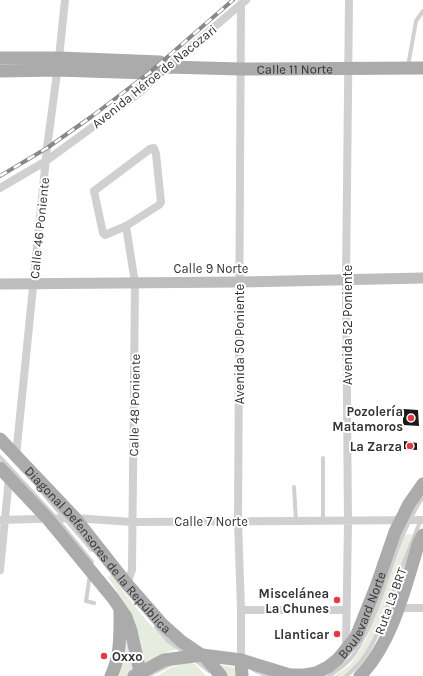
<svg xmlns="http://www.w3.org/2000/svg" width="423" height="676" viewBox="0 0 423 676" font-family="Karla,sans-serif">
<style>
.green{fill:#e6ecdf}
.building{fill:#1a1a1a}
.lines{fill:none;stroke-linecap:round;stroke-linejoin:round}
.lane{stroke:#d0d0d0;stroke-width:4}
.street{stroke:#d0d0d0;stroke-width:8}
.secondary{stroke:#bdbdbd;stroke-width:11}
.primary{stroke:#ababab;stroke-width:13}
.rail-casing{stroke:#888;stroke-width:4}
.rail{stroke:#fff;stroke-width:2.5;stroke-dasharray:8;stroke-linecap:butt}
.poi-dot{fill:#e63946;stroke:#fff;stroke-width:1.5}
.labels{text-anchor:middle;stroke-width:4;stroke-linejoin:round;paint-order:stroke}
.street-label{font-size:13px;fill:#333;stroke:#fff}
.poi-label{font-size:13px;font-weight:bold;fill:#333;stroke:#fff;text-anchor:end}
</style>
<rect width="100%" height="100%" fill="#fff"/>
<path class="green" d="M412,534L370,653L362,665L349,676H334L350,665L366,640L405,535Z
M112,574C130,601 151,630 177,649L162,654L144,663L139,636L129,610L108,577Z
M123,627L134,672L128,676H119Z
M188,662L195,664L206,676H157L172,667Z
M216,664L238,668V676H225Z"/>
<path class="building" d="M403,409L418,410L419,426L403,425Z
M404,441L417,443V450L404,449Z"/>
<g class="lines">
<path class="lane" d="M408,66L416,21L423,11
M0,457L57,519L92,562
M323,458V521
M294,487L296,521
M41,491L92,550
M90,574L86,601L94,603
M156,627L168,641L187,654
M194,659L209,671
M254,670L268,676
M149,675L171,664
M329,676C339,669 350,662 356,651C386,603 391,544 423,497
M346,676C372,656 381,625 392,595C401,570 410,544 421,520"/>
<path class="street" d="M154,148L156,154L161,202L159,205L126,226L105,235L103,233L94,191L150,149Z
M0,188L46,161L139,93L167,67L246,0
M126,226L135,283L132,570L127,584
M16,456L47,148L59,58L65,0
M0,520L75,518L132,522L423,520
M0,570L9,478
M398,608H423
M241,610H346
M346,649L348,522L346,279L349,0
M241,660V610L238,521L241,4"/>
<path class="secondary" d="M0,284L239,282L423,278"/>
<g class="primary">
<path d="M0,58H59L160,62L167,67"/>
<path id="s1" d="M0,71L57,70L149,73L167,67L241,69L423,68"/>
<path id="s2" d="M0,439L75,518L127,584L162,624L181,641L206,658L221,676"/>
<path d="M0,468L48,519L113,598L126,617L131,631L141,676"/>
<path d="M241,660L242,676"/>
<path d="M111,676C121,655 120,634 120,611"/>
<path id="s3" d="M134,676L164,660L202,655L241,660L290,675H305L316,673L328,667L338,659L356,637L376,587L395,532L409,504L423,484"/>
<path d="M360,676C393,642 405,587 419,542L423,535"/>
</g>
<defs>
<path id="rail" d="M0,176L47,148L91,117L149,73L233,0"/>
</defs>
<use href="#rail" class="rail-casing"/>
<use href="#rail" class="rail"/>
</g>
<g class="poi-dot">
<circle cx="411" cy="418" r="4"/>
<circle cx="410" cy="446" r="4"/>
<circle cx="337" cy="600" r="4"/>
<circle cx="337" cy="634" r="4"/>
<circle cx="104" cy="656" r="4"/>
</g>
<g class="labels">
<g class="street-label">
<text dy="5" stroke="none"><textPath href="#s1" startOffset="296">Calle 11 Norte</textPath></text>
<text transform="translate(154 76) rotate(-39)" y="5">Avenida Héroe de Nacozari</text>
<text transform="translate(39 228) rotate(-84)" y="5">Calle 46 Poniente</text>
<text x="211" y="273">Calle 9 Norte</text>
<text transform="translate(347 325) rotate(-90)" y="5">Avenida 52 Poniente</text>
<text transform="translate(239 344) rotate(-90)" y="5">Avenida 50 Poniente</text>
<text transform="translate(134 405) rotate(-89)" y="5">Calle 48 Poniente</text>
<text x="211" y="526">Calle 7 Norte</text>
<text dy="5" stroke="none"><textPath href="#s2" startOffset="148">Diagonal Defensores de la República</textPath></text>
<text transform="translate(390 601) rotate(-70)" y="5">Ruta L3 BRT</text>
<text dy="5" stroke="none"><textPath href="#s3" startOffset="266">Boulevard Norte</textPath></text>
</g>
<g class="poi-label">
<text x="403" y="416">Pozolería<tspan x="403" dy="15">Matamoros</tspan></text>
<text x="402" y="451">La Zarza</text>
<text x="329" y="598">Miscelánea<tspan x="329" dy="15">La Chunes</tspan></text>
<text x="329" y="639">Llanticar</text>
<text x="112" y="661" text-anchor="start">Oxxo</text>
</g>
</g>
</svg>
